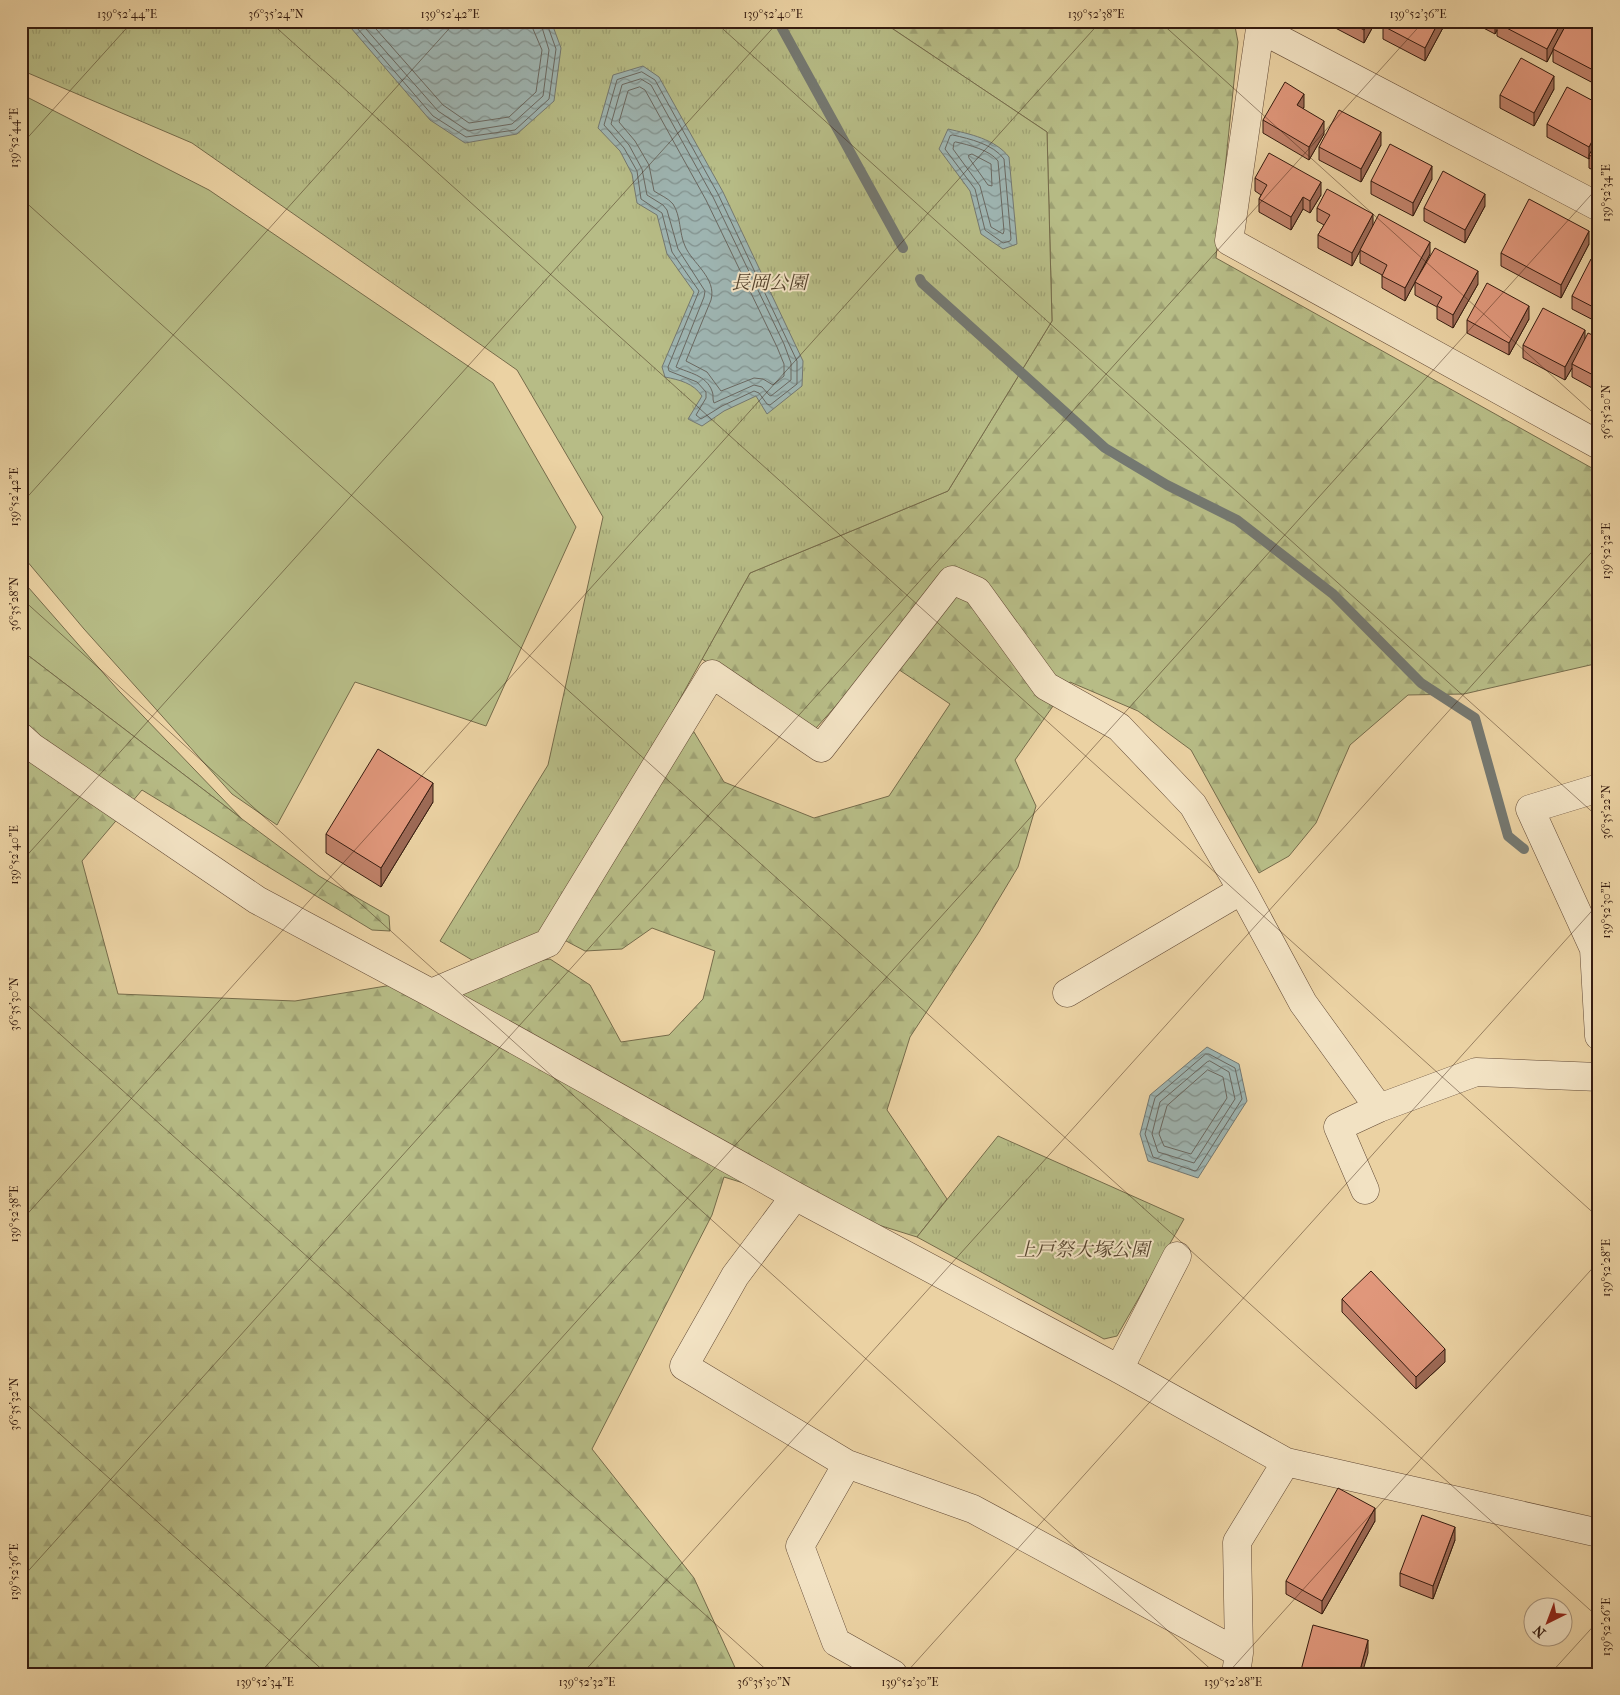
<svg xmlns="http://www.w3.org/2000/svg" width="1620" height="1695" viewBox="0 0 1620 1695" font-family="'IM FELL French Canon','Noto Serif JP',serif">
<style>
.grass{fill:#b7bc86;stroke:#766c4b}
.forest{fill:url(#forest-firs);stroke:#766c4b}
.park{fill:url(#park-tufts);stroke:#766c4b}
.water{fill:url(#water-waves);stroke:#747871}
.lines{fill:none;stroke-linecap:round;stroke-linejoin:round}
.shore{stroke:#6a6861;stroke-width:1}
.stream{stroke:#747871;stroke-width:10}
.street-casing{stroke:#634a35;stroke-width:29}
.street{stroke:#f2e2c3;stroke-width:28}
.wall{fill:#c1826a;stroke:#361c10}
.shaded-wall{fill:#9d6a56;stroke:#361c10}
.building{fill:#e0977b;stroke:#361c10}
.ticks{fill:none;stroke:#361c10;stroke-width:1;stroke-opacity:0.45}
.labels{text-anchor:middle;stroke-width:4;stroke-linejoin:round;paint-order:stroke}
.park-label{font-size:19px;font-style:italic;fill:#56442e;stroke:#f2e2c3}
.neatline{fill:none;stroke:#361c10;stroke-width:2}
.ticks-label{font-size:12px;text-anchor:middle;fill:#361c10}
</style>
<defs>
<pattern id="forest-firs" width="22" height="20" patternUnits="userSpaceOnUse" patternTransform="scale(1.25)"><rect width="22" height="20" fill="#b7bc86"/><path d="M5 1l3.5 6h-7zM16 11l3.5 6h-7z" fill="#9ea173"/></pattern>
<pattern id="park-tufts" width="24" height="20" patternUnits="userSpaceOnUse" patternTransform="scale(1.25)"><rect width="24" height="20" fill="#b7bc86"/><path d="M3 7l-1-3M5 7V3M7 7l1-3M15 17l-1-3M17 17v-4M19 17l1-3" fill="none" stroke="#9ea173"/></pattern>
<pattern id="water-waves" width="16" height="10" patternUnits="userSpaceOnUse" patternTransform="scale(1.25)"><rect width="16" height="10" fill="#9eb5b2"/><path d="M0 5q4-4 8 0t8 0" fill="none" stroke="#82928f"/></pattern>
</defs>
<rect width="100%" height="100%" fill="#ebd2a3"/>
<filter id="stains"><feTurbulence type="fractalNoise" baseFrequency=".004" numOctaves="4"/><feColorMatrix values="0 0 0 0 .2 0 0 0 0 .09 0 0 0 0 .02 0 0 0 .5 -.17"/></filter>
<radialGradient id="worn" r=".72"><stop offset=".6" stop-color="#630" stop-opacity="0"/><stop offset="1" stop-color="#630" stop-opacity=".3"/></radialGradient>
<path class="grass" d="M21,94L209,190L493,383L576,527L486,726L355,682L277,825L232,794L84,629L21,554Z
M21,579L119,691L242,819L21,650Z"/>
<path class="forest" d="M881,21H1234L1238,42L1216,258L1599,472V663L1464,694L1408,695L1350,745L1316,823L1289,856L1259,873L1191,750L1138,711L1070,682L1015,760L1036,806L1018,867L979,932L910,1037L887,1110L947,1199L917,1237L724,1177L712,1215L592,1449L694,1578L738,1674H21V650L242,819L319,876L389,916L390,931L372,930L142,790L82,861L118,994L295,1001L550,959L590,985L621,1042L669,1035L703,999L715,951L652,928L622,949L585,951L553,934L685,717L724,782L814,818L889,796L950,704L880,657L816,728L702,659L750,573L948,491L1052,321L1047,132Z"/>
<path class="park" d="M21,21H881L1047,132L1052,321L948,491L750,573L552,929L477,963L440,941L548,765L603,517L517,370L192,143L21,70Z
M998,1136L1184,1219L1117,1336L1104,1339L917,1237Z"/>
<path class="water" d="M345,21H551L561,48L554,101L517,134L465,143L430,120Z
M643,66L659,77L723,192L803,361L802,386L767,414L756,396L724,411L702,426L688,419L702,396C693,383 680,380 665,377L662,367L694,292L667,254L657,215L637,203L632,174L620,151L598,128L613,75Z
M948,129C970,134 995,139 1009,157L1017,244L1003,249L981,234L970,191L939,149Z
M1207,1047L1239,1064L1247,1101L1198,1178L1148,1161L1140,1134L1150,1095Z"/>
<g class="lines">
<path class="shore" d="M351,21L433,116L466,137L515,130L549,99L556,49L546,21
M359,21L438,111L468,131L512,124L543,96L549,50L540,21
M369,21L443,105L469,123L509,117L536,92L542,50L533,29L532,21
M642,72L655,80L718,194L797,361V384L770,405L767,404L759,393L754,391L722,406L701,419L696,415L706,398V392L697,382L669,371L668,367L699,291L672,252L662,213L641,199L637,171L624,148L604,125L617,80Z
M641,79L651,85L713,197L784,344L791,363V380L771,396L769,395L762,387L754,385L714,403C712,399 714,395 712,391C706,375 689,373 676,367L704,297L705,291L678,249L667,210L663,205L647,195L642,169L629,145L611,124L622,85Z
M640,87L645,90L706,200L777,347L784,364V376L773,385L763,379L754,378L721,391L707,372L686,361L711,300C717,278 692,263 685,246C679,233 681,216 673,204C668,198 660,195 654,191L649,165L635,141L619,122L628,91Z
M953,135C970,139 993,144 1004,159L1011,239L1010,241L1003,243L985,230L975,189L945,149L950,136Z
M956,142C969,145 990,150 998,161L1004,231L1003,234L991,227L980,186L953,149L954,143Z
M969,155L972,154L991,164L992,186L988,185L969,158Z
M1206,1054H1209L1235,1068L1242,1099L1197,1170L1195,1171L1153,1157L1145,1134L1155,1098Z
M1210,1061L1229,1072L1235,1099L1194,1163L1158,1152L1152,1134L1160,1102L1207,1062Z
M1208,1070L1223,1077L1227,1098L1191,1154L1164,1146L1159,1134L1167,1106Z"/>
<path class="stream" d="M778,21L903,248
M920,279L922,283L1105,448L1167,485L1237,520L1333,594L1421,683L1475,718L1508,836L1524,849"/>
<defs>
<path id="street" d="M1258,21L1260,29L1229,241L1599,445
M1260,29L1599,207
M21,737L32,747L257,900L431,993L795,1196L1119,1369L1286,1462L1599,1533
M1599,788L1530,809L1594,949L1599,1036
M1242,890L1303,1003L1379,1108
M431,993L548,943L712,674L821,748L952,580L977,591L1046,686L1119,727L1193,805L1242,890L1067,993
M1365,1190L1338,1127L1379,1108L1476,1072L1599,1077
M795,1196L735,1276L684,1366L847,1464L800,1546L836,1642L893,1674
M1119,1369L1177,1256
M847,1464L973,1509L1239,1653
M1236,1674L1239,1653L1237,1542L1286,1462"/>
</defs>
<use href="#street" class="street-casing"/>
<use href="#street" class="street"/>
</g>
<path class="wall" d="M1322,21H1376L1364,43Z
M1445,21V24L1425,61L1383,39V26Z
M1470,21H1566V25H1599V77L1595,84L1553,62V50L1547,62L1497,36V30L1495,34Z
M1554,89L1534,126L1500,108V95Z
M1599,104V173L1589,168V158V159L1547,137V124Z
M1304,107L1303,109L1324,134L1309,160L1263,133V120Z
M1381,145L1361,182L1319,160V147Z
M1255,178L1321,195L1310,213L1303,209L1291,230L1259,212V199L1261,195L1255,191Z
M1432,179L1413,216L1371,194V181Z
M1485,206L1465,243L1424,221V208Z
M1317,208L1373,225L1430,254L1405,301L1382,288V275L1360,263V251L1352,266L1318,248V235L1324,225L1317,221Z
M1589,244L1561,298L1501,266V253Z
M1599,263V323L1572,309V296Z
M1415,282L1478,284L1453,328L1437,319V307L1415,295Z
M1529,319L1509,355L1467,333V320Z
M1599,338V397L1594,395V389L1572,377V368L1565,380L1523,358V345Z
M433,802L381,887L326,853V834Z
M1342,1299L1445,1362L1416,1389L1342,1312Z
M1375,1521L1322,1614L1286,1594V1581Z
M1455,1540L1433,1599L1400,1586V1573Z"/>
<path class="shaded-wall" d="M1369,21H1376L1364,43V30Z
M1439,21H1445V24L1425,61V48Z
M1495,21H1502L1497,23V30L1495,34Z
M1562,21H1566V25L1553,49V50L1547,62V49Z
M1599,64V77L1595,84V71Z
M1554,76V89L1534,126V113Z
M1304,94V107L1297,118V105Z
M1324,121V134L1309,160V147Z
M1599,128V141L1589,155V159V147Z
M1381,132V145L1361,182V169Z
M1432,166V179L1413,216V203Z
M1321,182V195L1310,213V201Z
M1485,194V206L1465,243V230Z
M1303,197V209L1291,230V217Z
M1373,214V226L1352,266V253Z
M1589,231V244L1561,298V285Z
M1430,242V254L1405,301V288Z
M1478,271V284L1453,328V315Z
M1529,306V319L1509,355V343Z
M1585,330V343L1572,364V368L1565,380V367Z
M433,783V802L381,887V868Z
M1445,1349V1362L1416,1389V1377Z
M1375,1508V1521L1322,1614V1601Z
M1455,1527V1540L1433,1599V1586Z
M1368,1640V1653L1362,1674H1359Z"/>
<path class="building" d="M1347,21H1369L1364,30Z
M1386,21H1439L1425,48L1383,26Z
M1498,21H1562L1547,49L1497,23Z
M1568,21H1591L1599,25V64L1595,71L1553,49Z
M1521,58L1554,76L1534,113L1500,95Z
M1285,82L1304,94L1297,105L1324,121L1309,147L1263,120Z
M1567,87L1599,104V128L1589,147L1547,124Z
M1339,110L1381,132L1361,169L1319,147Z
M1599,138V160L1589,155Z
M1390,144L1432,166L1413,203L1371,181Z
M1269,153L1321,182L1310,201L1303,197L1291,217L1259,199L1267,185L1255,178Z
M1443,171L1485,194L1465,230L1424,208Z
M1327,189L1373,214L1352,253L1318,235L1330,215L1317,208Z
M1529,199L1589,231L1561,285L1501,253Z
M1379,214L1430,242L1405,288L1382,276L1387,265L1360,250Z
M1435,248L1478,271L1453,315L1437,306L1442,297L1415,282Z
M1591,259L1599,263V310L1572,296Z
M1487,283L1529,306L1509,343L1467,320Z
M1543,308L1585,330L1565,367L1523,345Z
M1588,333L1599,338V385L1594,382L1597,377L1572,364Z
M378,749L433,783L381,868L326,834Z
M1371,1271L1445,1349L1416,1377L1342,1299Z
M1338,1488L1375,1508L1322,1601L1286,1581Z
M1422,1515L1455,1527L1433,1586L1400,1573Z
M1313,1625L1368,1640L1359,1674H1300Z"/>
<path class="ticks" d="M269,21L1599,1218M714,21L1599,818M1159,21L1599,418M21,145L133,21M21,198L1599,1618M21,504L456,21M21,598L1216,1674M21,862L779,21M21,999L771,1674M21,1221L1101,21M21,1399L327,1674M21,1579L1424,21M259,1674L1599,186M582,1674L1599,544M905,1674L1599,903M1227,1674L1599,1261M1550,1674L1599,1620"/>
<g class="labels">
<g class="park-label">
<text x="769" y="289">長岡公園</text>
<text x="1083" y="1256">上戸祭大塚公園</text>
</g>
</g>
<rect width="1620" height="1695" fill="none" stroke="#ebd2a3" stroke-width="55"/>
<g transform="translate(1548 1622) rotate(222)"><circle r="24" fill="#f2e2c3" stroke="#a7937b"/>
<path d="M0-4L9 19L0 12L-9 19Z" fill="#8f2418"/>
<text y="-8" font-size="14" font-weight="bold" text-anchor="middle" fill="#361c10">N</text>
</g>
<rect x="28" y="28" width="1564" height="1640" class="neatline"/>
<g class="ticks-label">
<text x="127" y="18">139°52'44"E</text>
<text x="276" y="18">36°35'24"N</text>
<text x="450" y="18">139°52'42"E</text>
<text x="773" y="18">139°52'40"E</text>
<text x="1096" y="18">139°52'38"E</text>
<text x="1418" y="18">139°52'36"E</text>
<text transform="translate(14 138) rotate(-90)" y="4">139°52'44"E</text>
<text transform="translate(1606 193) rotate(-90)" y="4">139°52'34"E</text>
<text transform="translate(1606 412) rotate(-90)" y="4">36°35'20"N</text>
<text transform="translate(14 497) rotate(-90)" y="4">139°52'42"E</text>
<text transform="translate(1606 551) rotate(-90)" y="4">139°52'32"E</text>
<text transform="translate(14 604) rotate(-90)" y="4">36°35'28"N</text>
<text transform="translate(1606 812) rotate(-90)" y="4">36°35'22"N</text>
<text transform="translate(14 855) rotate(-90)" y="4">139°52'40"E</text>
<text transform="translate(1606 910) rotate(-90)" y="4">139°52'30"E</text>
<text transform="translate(14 1004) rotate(-90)" y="4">36°35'30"N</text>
<text transform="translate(14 1214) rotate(-90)" y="4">139°52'38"E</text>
<text transform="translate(1606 1268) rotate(-90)" y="4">139°52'28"E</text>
<text transform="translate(14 1404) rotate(-90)" y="4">36°35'32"N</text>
<text transform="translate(14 1572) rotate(-90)" y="4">139°52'36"E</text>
<text transform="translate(1606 1627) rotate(-90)" y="4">139°52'26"E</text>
<text x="265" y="1686">139°52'34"E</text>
<text x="587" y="1686">139°52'32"E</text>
<text x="764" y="1686">36°35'30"N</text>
<text x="910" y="1686">139°52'30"E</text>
<text x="1233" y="1686">139°52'28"E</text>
</g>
<rect width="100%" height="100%" filter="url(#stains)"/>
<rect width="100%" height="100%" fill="url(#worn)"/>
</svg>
